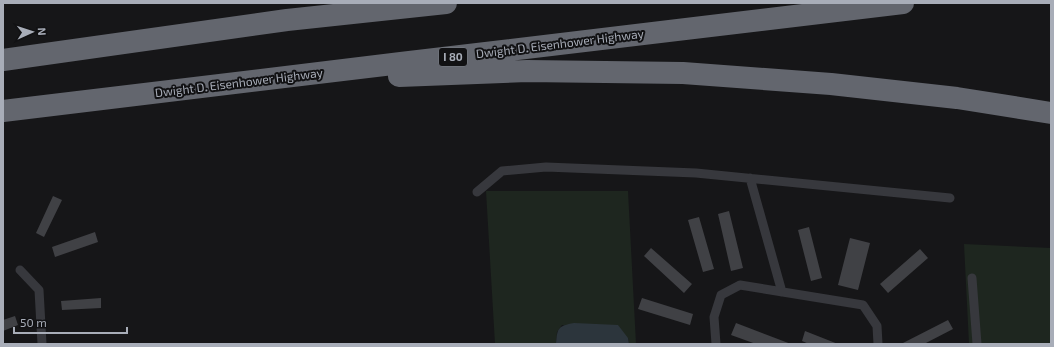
<svg xmlns="http://www.w3.org/2000/svg" width="1054" height="347" viewBox="0 0 1054 347" font-family="'Exo 2',sans-serif">
<style>
.green{fill:#1e261f}
.water{fill:#2c353c}
.building{fill:#404145}
.lines{fill:none;stroke-linecap:round;stroke-linejoin:round}
.service{stroke:#37383d;stroke-width:9}
.motorway{stroke:#63666e;stroke-width:22}
.labels{text-anchor:middle;stroke-width:4;stroke-linejoin:round;paint-order:stroke}
.shield{fill:#111113;stroke:#7b7e86;stroke-width:1}
.shield-label{font-size:11px;font-weight:bold;fill:#a8adb8}
.street-label{font-size:12px;fill:#a8adb8;stroke:#111113}
</style>
<rect width="100%" height="100%" fill="#161618"/>
<path class="green" d="M486,191H628L636,344H629L628,338L562,325L557,332L556,344H495Z
M964,244L1051,248V344H969Z"/>
<path class="water" d="M574,323L618,325L628,338L629,344H556C557,328 558,326 574,323Z"/>
<path class="building" d="M53,196L62,200L44,237L36,233Z
M729,211L743,268L731,271L718,214Z
M699,217L714,269L703,272L688,220Z
M809,227L822,278L811,281L798,230Z
M95,232L98,242L55,257L52,247Z
M850,238L870,243L858,290L838,285Z
M651,248L692,284L684,293L644,256Z
M920,249L928,258L888,293L880,284Z
M101,298V308L62,310L61,301Z
M642,298L693,314L690,325L638,309Z
M15,316L18,325L3,331V320Z
M948,320L953,329L924,344H901Z
M736,323L791,344H756L731,335Z
M805,331L838,344H809L802,341Z"/>
<g class="lines">
<path class="service" d="M750,178L782,292
M477,192L502,171L546,167L696,173L950,198
M20,270L39,290L42,344
M972,278L977,344
M716,344L714,317L721,295L740,285L863,305L877,326L878,344"/>
<path class="motorway" d="M3,60L287,20L446,3
M399,76L527,71L683,73L831,84L957,98L1051,113
M3,111C303,76 603,37 903,3"/>
</g>
<g class="labels">
<rect class="shield" x="439" y="48" width="28" height="18" rx="3"/>
<g class="shield-label">
<text x="453" y="61">I 80</text>
</g>
<g class="street-label">
<text transform="translate(560 44) rotate(-7)" y="4">Dwight D. Eisenhower Highway</text>
<text transform="translate(239 83) rotate(-7)" y="4">Dwight D. Eisenhower Highway</text>
</g>
</g>
<rect width="1054" height="347" fill="none" stroke="#a8adb8" stroke-width="8"/>
<g transform="translate(32 32) rotate(87)" stroke="#111113" stroke-width="3" paint-order="stroke">
<path d="M0-3L7 15L0 10L-7 15Z" fill="#a8adb8"/>
<text y="-6" font-size="11" font-weight="bold" text-anchor="middle" fill="#a8adb8">N</text>
</g>
<path d="M14 327v6h113v-6" fill="none" stroke="#a8adb8" stroke-width="2"/>
<text x="20" y="327" font-size="12" fill="#a8adb8" stroke="#111113" stroke-width="3" paint-order="stroke">50 m</text>
</svg>
